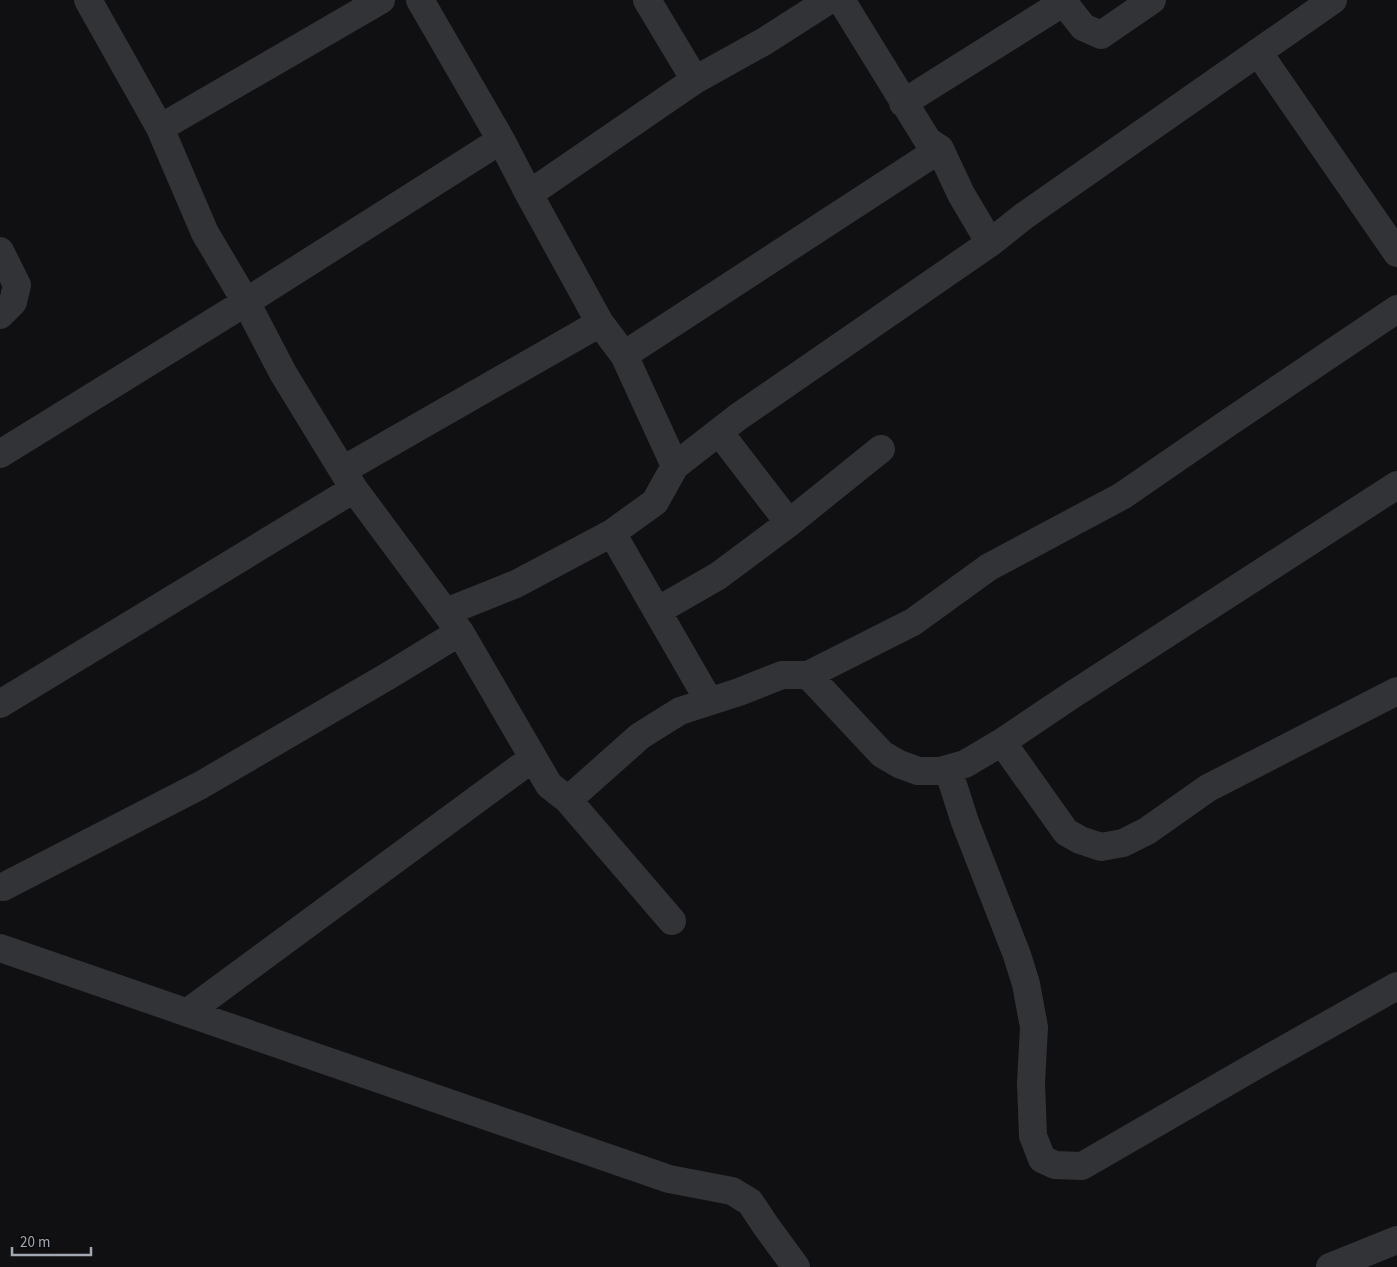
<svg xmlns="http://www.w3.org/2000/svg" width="1397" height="1267" viewBox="0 0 1397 1267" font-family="'Source Sans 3',sans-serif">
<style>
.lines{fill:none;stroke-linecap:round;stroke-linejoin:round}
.minor{stroke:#323337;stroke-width:28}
</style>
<rect width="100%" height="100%" fill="#101012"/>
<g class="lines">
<path class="minor" d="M88,0L160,128L205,233L246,302L283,373L354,489L460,632L549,785L568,800L672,921
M420,0L501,140L529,194L600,323L624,355L675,466
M647,0L695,80
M841,0L928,141L940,149L961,194L990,243
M1062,0L1083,27L1101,35L1152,0
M1258,52L1397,253
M903,103L1064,2
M160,128L381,0
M529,194L695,80L765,41L829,0
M0,251L17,285L13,302L0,315
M624,355L940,149
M719,432L789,523
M0,454L246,302L501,140
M343,470L600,323
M612,533L709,701
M657,611L718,576L789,523L881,449
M446,612L516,584L612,533L655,502L675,466L738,417L990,243L1024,216L1333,0
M808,675L882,754L899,764L918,771H940L965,764L1002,742L1072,695L1397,485
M0,704L354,489
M1002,742L1066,832L1080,840L1101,847L1123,843L1147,831L1208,788L1397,691
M948,769L965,822L1017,955L1026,984L1034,1027L1031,1083L1033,1136L1042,1159L1055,1165L1082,1166L1262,1062L1397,986
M568,800L640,736L680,711L739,692L782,675H808L913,622L989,567L1122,496L1228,423L1397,309
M3,887L201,785L388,676L460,632
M0,948L669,1179L732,1191L750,1202L766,1226L796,1267
M188,1012L533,758
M1330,1267L1397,1240"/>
</g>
<path d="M12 1247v8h79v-8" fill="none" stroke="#a2a8b2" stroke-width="2.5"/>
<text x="20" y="1247" font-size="15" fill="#a2a8b2" stroke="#0b0b0d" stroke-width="4" paint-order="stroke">20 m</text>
</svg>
